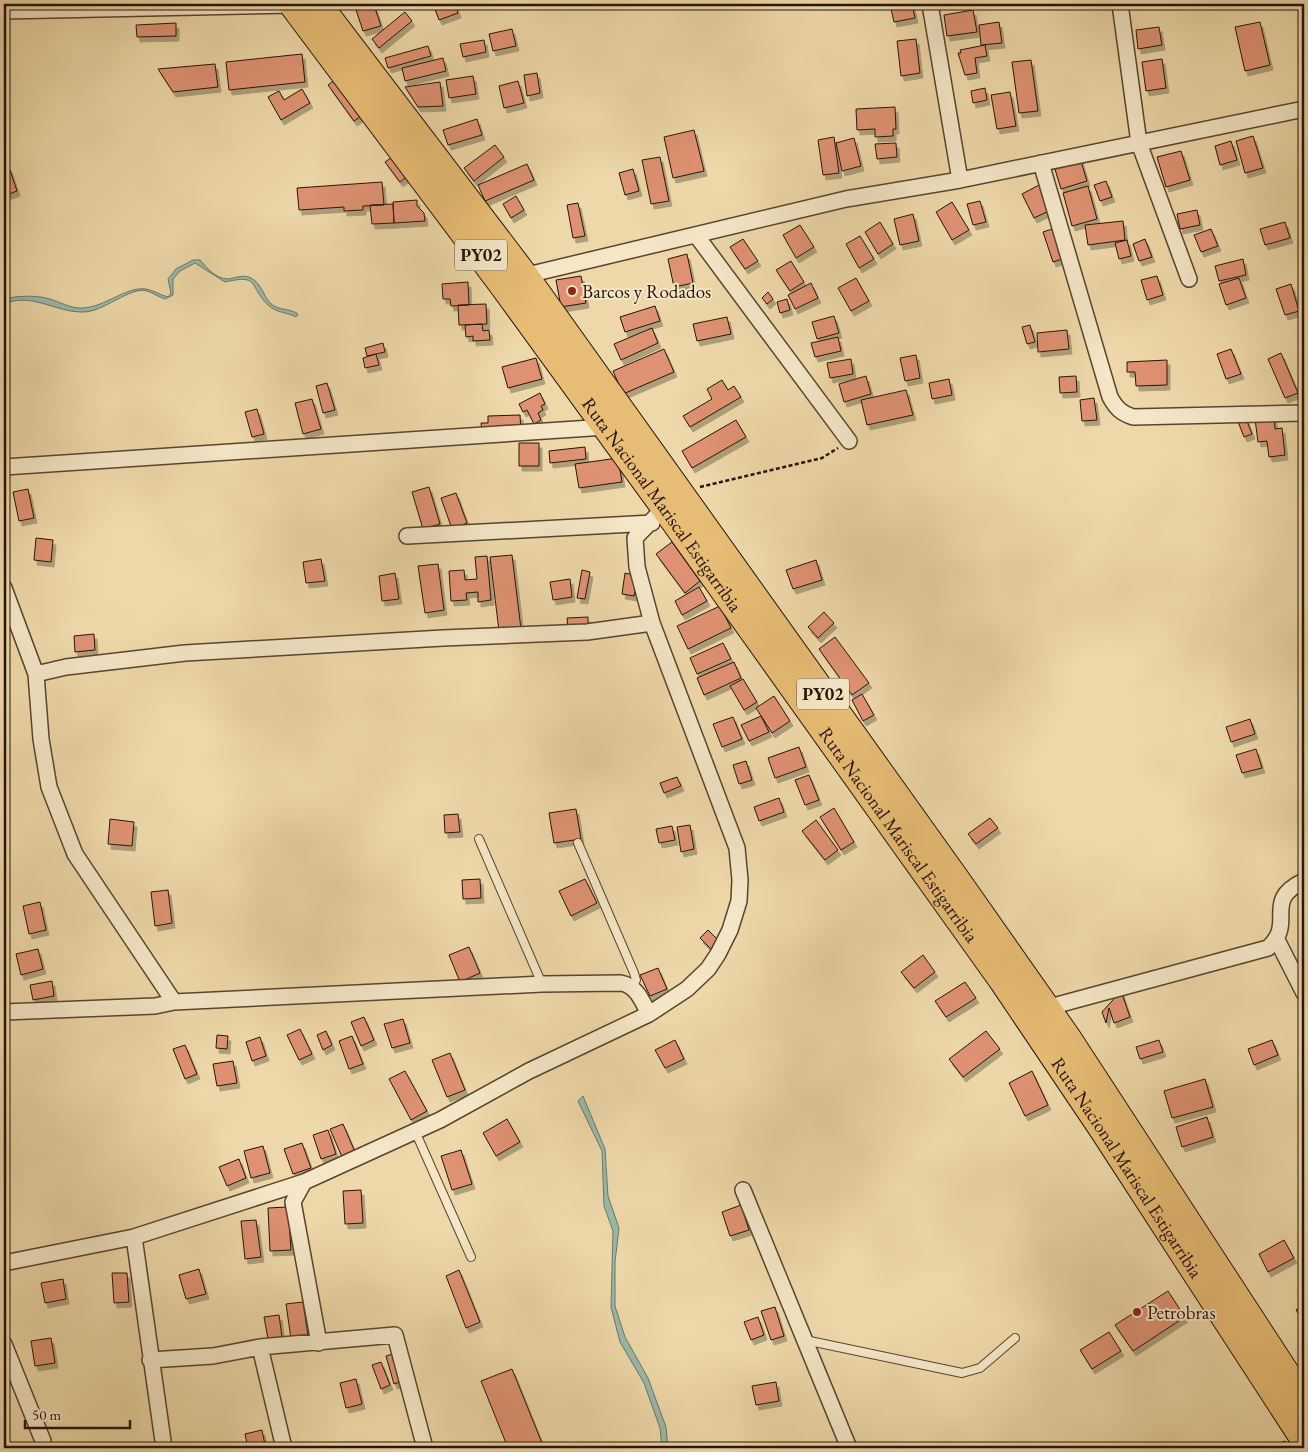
<svg xmlns="http://www.w3.org/2000/svg" width="1308" height="1452" viewBox="0 0 1308 1452" font-family="'EB Garamond',serif">
<style>
.water{fill:#99baaa;stroke:#6b7868}
.building{fill:#df9273;stroke:#261405;filter:url(#shadow)}
.lines{fill:none;stroke-linecap:round;stroke-linejoin:round}
.lane-casing{stroke:#58452e;stroke-width:10}
.street-casing{stroke:#58452e;stroke-width:18}
.highway-casing{stroke:#261405;stroke-width:30}
.path{stroke:#261405;stroke-width:2.5;stroke-dasharray:4 2.5;stroke-linecap:butt}
.lane{stroke:#f4e6c7;stroke-width:8}
.street{stroke:#f4e6c7;stroke-width:15}
.highway{stroke:#e7bc74;stroke-width:28}
.poi-dot{fill:#8f2418;stroke:#f4e6c7;stroke-width:2}
.labels{text-anchor:middle;stroke-width:4;stroke-linejoin:round;paint-order:stroke}
.shield{fill:#f4e6c7;stroke:#64533f;stroke-width:1}
.shield-label{font-size:18px;font-weight:bold;fill:#261405}
.poi-label{font-size:19px;fill:#261405;stroke:#f4e6c7;text-anchor:start}
.street-label{font-size:19px;fill:#261405;stroke:#f4e6c7}
</style>
<defs>
<filter id="shadow"><feDropShadow dx="3" dy="5" stdDeviation="0" flood-color="#0004"/></filter>
</defs>
<rect width="100%" height="100%" fill="#eed8a9"/>
<filter id="stains"><feTurbulence type="fractalNoise" baseFrequency=".004" numOctaves="4"/><feColorMatrix values="0 0 0 0 .2 0 0 0 0 .09 0 0 0 0 .02 0 0 0 .5 -.17"/></filter>
<radialGradient id="worn" r=".72"><stop offset=".6" stop-color="#630" stop-opacity="0"/><stop offset="1" stop-color="#630" stop-opacity=".3"/></radialGradient>
<path class="water" d="M193,260H200C207,268 216,279 228,279C236,278 243,274 251,278C261,283 263,295 270,303C278,311 290,308 298,314L296,317C287,312 276,313 268,305C248,285 260,274 225,282L195,263L180,271L173,279V295L165,299C159,297 153,293 147,291C130,286 103,313 82,312C55,312 31,292 4,304V299C16,296 33,295 46,298C59,301 70,309 83,308C105,307 127,286 146,289C153,290 160,295 168,297L171,293L168,279L176,269Z
M583,1096L605,1149L608,1196L619,1228L615,1262V1306L625,1337L648,1378L666,1427L668,1448H662L660,1428L644,1383L620,1342L611,1307L613,1231L604,1206L602,1151L578,1101Z"/>
<path class="building" d="M433,4H455L458,13L439,20Z
M890,4H912L915,18L894,22Z
M374,5L381,26L363,31L356,10Z
M973,10L977,32L947,36L944,15Z
M405,12L412,21L379,48L372,39Z
M999,22L1002,43L981,45L979,25Z
M1260,22L1270,65L1245,71L1235,27Z
M176,23V36L137,37L136,25Z
M1159,27L1162,45L1138,49L1136,30Z
M512,29L516,46L493,51L489,34Z
M916,39L920,73L901,76L897,41Z
M484,40L486,52L463,57L460,44Z
M985,45L987,56L975,58L977,73L965,75L958,53H961L960,50Z
M428,46L431,56L388,68L385,58Z
M302,54L305,82L229,90L226,62Z
M443,58L446,71L405,81L402,68Z
M1162,59L1166,88L1146,91L1142,62Z
M1031,60L1038,111L1019,113L1012,62Z
M215,64L218,87L173,92L158,69Z
M537,73L540,93L527,96L524,75Z
M473,76L476,94L449,98L446,80Z
M336,79L363,115L354,121L328,85Z
M518,81L524,103L504,108L499,86Z
M440,82L443,106L418,107L405,87Z
M985,88L987,100L973,103L971,91Z
M302,89L310,103L281,120L268,97L279,91L284,100Z
M1010,92L1016,126L997,129L991,95Z
M895,107L896,129H893V136L875,137V129L857,130L856,109Z
M477,119L482,135L448,145L443,130Z
M694,130L704,171L673,178L664,137Z
M1253,136L1263,168L1245,173L1236,141Z
M834,137L839,173L823,175L818,140Z
M854,138L861,166L842,171L836,143Z
M1231,141L1237,160L1220,165L1215,146Z
M896,143L897,157L877,159L875,144Z
M495,145L504,157L474,181L464,168Z
M1181,151L1190,180L1166,187L1157,157Z
M394,156L408,176L400,182L385,162Z
M660,157L669,201L651,204L642,160Z
M1080,158L1087,181L1061,189L1054,166Z
M527,164L534,180L485,201L478,185Z
M9,167L17,191L4,196V168Z
M633,169L639,191L625,195L619,173Z
M1106,181L1112,197L1100,201L1094,185Z
M382,182L384,205L363,206V210L344,211V207L299,210L297,188Z
M1039,185L1051,210L1034,218L1022,194Z
M1088,186L1097,219L1072,226L1063,193Z
M516,196L524,210L511,218L503,204Z
M417,200V206L424,213L425,221L394,223L393,202Z
M980,201L986,222L973,225L967,204Z
M952,202L969,230L952,240L936,212Z
M578,203L585,236L573,238L567,205Z
M393,204L394,223L372,224L370,205Z
M1197,210L1200,225L1180,229L1177,214Z
M913,214L919,241L900,245L894,219Z
M1123,221L1125,240L1088,245L1085,225Z
M880,222L893,244L878,254L865,232Z
M1285,222L1290,238L1265,245L1260,229Z
M800,225L814,247L796,258L783,235Z
M1058,227L1068,257L1053,262L1043,232Z
M1211,229L1218,246L1201,252L1194,235Z
M860,236L874,259L859,268L846,244Z
M743,239L758,261L745,269L730,247Z
M1145,239L1152,257L1139,261L1133,244Z
M1127,240L1131,256L1119,259L1115,243Z
M687,254L693,283L674,287L668,259Z
M1243,259L1246,275L1219,281L1215,266Z
M791,261L804,282L790,291L776,270Z
M581,276L586,303L561,307L556,280Z
M1157,276L1163,295L1147,300L1141,280Z
M856,278L869,301L851,311L838,288Z
M1239,278L1246,298L1226,305L1219,284Z
M468,282L469,305L451,306L450,299H443L442,284Z
M811,283L818,298L795,309L788,295Z
M1291,284L1299,311L1285,315L1276,289Z
M768,292L773,299L767,304L762,298Z
M787,299L790,310L780,313L777,302Z
M486,304L487,324L459,325L458,305Z
M655,306L660,321L625,332L620,317Z
M834,316L839,333L817,339L812,322Z
M727,317L731,334L697,341L693,324Z
M482,324L483,331L489,330L490,340L473,341V336L466,337L465,325Z
M1030,325L1035,342L1027,344L1022,327Z
M652,328L658,343L621,360L614,344Z
M1067,330L1069,349L1038,352L1037,333Z
M838,337L841,351L815,357L811,343Z
M383,343L385,352L367,356L365,348Z
M664,349L674,372L623,394L613,371Z
M1231,349L1241,374L1226,379L1217,354Z
M1281,353L1298,393L1285,398L1268,359Z
M376,354L379,365L365,368L363,358Z
M916,355L920,378L905,381L900,358Z
M536,358L542,379L508,388L502,367Z
M851,359L853,374L830,378L827,363Z
M1167,360V385L1136,386L1135,372H1127V362Z
M866,376L871,394L844,402L839,384Z
M1076,376L1077,392L1060,393L1059,377Z
M949,379L952,395L932,399L929,383Z
M722,380L728,390L734,386L741,397L690,427L683,416L712,399L707,389Z
M327,383L335,410L323,413L316,386Z
M906,390L913,415L867,425L861,400Z
M540,393L545,404L541,406L543,410L538,413L541,420L534,424L527,410L523,412L519,404Z
M1094,398L1097,420L1082,421L1080,400Z
M312,399L321,429L303,434L295,403Z
M257,409L264,434L252,437L245,412Z
M520,415L521,430L482,431L481,423H488V416Z
M1245,416L1252,434L1244,437L1237,419Z
M1274,417L1275,429L1282,428L1285,455L1269,457L1267,441L1258,442L1255,419Z
M736,420L746,437L692,468L682,451Z
M519,443H539V466H519Z
M585,447L586,459L550,463L549,451Z
M618,458L622,482L579,488L575,464Z
M429,487L440,524L423,529L412,492Z
M28,489L34,518L19,521L13,492Z
M456,493L467,523L452,529L441,498Z
M36,538L53,540L51,562L34,560Z
M672,542L700,581L685,593L656,554Z
M512,555L521,629L499,631L490,557Z
M487,556L491,600L478,602V592L466,593L467,600L451,601L449,571L464,570L465,580L477,579L475,557Z
M321,559L325,581L306,583L303,562Z
M816,560L822,580L793,589L786,570Z
M438,564L444,610L425,613L418,566Z
M582,570L590,572L585,599L577,598Z
M395,573L399,599L382,601L379,576Z
M625,573L638,576L634,596L622,594Z
M570,579L572,597L553,600L550,582Z
M699,587L707,601L682,615L675,601Z
M720,606L731,628L688,649L677,626Z
M824,612L834,623L818,638L808,627Z
M588,617V627L568,628L567,618Z
M94,634L95,650L75,652L74,636Z
M835,637L869,683L852,695L819,649Z
M723,643L731,659L697,674L690,658Z
M734,662L741,678L704,695L697,678Z
M743,679L757,702L744,710L730,686Z
M862,694L874,715L863,721L852,700Z
M774,696L790,721L772,733L756,708Z
M761,716L769,732L749,741L741,725Z
M733,717L742,739L722,747L713,724Z
M1250,719L1255,734L1231,742L1226,727Z
M799,747L806,767L775,778L768,758Z
M1256,749L1262,768L1242,773L1236,755Z
M746,761L752,780L739,784L733,765Z
M809,775L819,800L805,805L795,780Z
M677,777L681,786L664,793L660,783Z
M779,798L784,812L759,821L754,807Z
M834,808L854,842L841,850L820,817Z
M576,809L581,839L554,843L549,813Z
M458,814L460,832L445,833L444,815Z
M990,818L998,828L976,844L968,834Z
M110,819L134,822L132,846L108,844Z
M816,820L838,850L825,860L802,831Z
M690,825L694,849L681,852L677,827Z
M672,826L675,840L659,843L656,829Z
M480,879L481,898L463,899L462,880Z
M585,879L597,903L571,916L559,891Z
M168,890L172,923L155,926L151,892Z
M40,902L46,930L29,934L23,906Z
M708,930L721,943L713,951L700,938Z
M469,947L480,973L460,982L449,955Z
M38,949L43,969L21,975L16,954Z
M923,955L935,972L914,988L901,972Z
M658,968L667,989L650,996L640,975Z
M52,981L54,996L33,1000L30,985Z
M965,982L976,998L946,1017L935,1001Z
M1121,991L1130,1017L1114,1023L1109,1008L1106,1023L1102,1012Z
M364,1017L374,1040L361,1046L351,1022Z
M403,1019L410,1043L392,1048L384,1024Z
M300,1029L312,1054L299,1060L287,1035Z
M326,1031L332,1045L323,1050L317,1035Z
M986,1031L1000,1049L963,1077L949,1059Z
M217,1035L228,1036L227,1049L216,1048Z
M352,1036L363,1064L349,1069L339,1041Z
M260,1037L266,1056L252,1061L246,1042Z
M675,1040L684,1059L665,1068L655,1050Z
M1159,1040L1163,1052L1140,1059L1136,1047Z
M1272,1040L1278,1055L1254,1065L1248,1049Z
M185,1045L197,1074L185,1079L173,1049Z
M450,1053L465,1090L447,1097L432,1060Z
M233,1061L237,1083L217,1086L213,1064Z
M405,1071L427,1111L411,1120L389,1079Z
M1032,1071L1048,1105L1025,1116L1009,1083Z
M1205,1079L1213,1107L1172,1118L1164,1091Z
M1207,1117L1213,1137L1182,1147L1176,1127Z
M507,1119L520,1142L496,1156L483,1133Z
M343,1124L355,1152L342,1157L330,1129Z
M328,1130L336,1154L321,1159L313,1135Z
M302,1143L311,1168L293,1174L284,1149Z
M263,1146L270,1173L251,1178L244,1151Z
M461,1150L472,1184L452,1190L441,1156Z
M239,1159L246,1178L227,1186L219,1167Z
M361,1190L363,1223L345,1224L343,1191Z
M741,1205L749,1230L730,1236L722,1212Z
M288,1207L291,1250L270,1251L268,1208Z
M256,1220L261,1257L245,1259L241,1221Z
M1284,1240L1294,1258L1268,1272L1259,1254Z
M199,1269L206,1294L186,1299L179,1275Z
M459,1270L480,1322L466,1328L446,1276Z
M112,1273H127L129,1302L114,1303Z
M63,1279L66,1299L45,1303L41,1283Z
M1168,1291L1185,1317L1133,1351L1115,1325Z
M303,1302L308,1336L291,1339L286,1304Z
M1304,1304V1322L1296,1310Z
M775,1307L784,1336L771,1340L761,1311Z
M279,1315L282,1337L268,1339L264,1317Z
M758,1317L764,1335L751,1340L744,1322Z
M1109,1332L1121,1351L1092,1369L1080,1350Z
M51,1338L55,1363L35,1366L31,1341Z
M396,1353L405,1380L394,1384L386,1356Z
M381,1362L390,1385L381,1389L372,1365Z
M512,1369L542,1443L529,1448H508L481,1381Z
M356,1379L362,1404L346,1408L340,1383Z
M776,1382L779,1401L756,1405L752,1386Z
M262,1430L265,1445L248,1448L245,1434Z
M1285,1441L1287,1448H1266Z"/>
<g class="lines">
<defs>
<path id="lane" d="M479,839L542,984
M578,843L634,973L636,980L632,987
M415,1131L471,1257
M805,1340L962,1373L980,1368L1015,1338"/>
<path id="street" d="M930,4L960,180
M1120,4L1139,143L1189,279
M4,11L294,5
M1041,163L1110,397C1116,408 1121,413 1133,417L1304,413
M696,235L849,441
M519,277L846,199L960,180L1304,109
M4,467L606,427
M407,536L652,523
M4,588L36,674L41,739L49,787L75,854L174,1002
M36,674L66,667L185,653L443,638L587,632L652,623
M1277,940L1304,993
M1046,1008L1268,948C1297,922 1261,901 1304,881
M4,1012L155,1006L174,1002L542,984L621,983C637,986 642,1001 649,1014
M304,1182L293,1202L319,1343
M743,1190L849,1448
M134,1237L164,1448
M4,1263L134,1237L304,1182L440,1120L529,1071L649,1014L687,989L708,969L718,954L730,930L739,901L740,880L737,848L652,623L637,567L635,538L665,507
M4,1344L43,1441
M260,1347L284,1448
M150,1360L213,1356L260,1347L395,1335L425,1448"/>
<g id="highway">
<path id="s1" d="M293,4L502,283L665,507L1003,980L1104,1130L1304,1438"/>
<path d="M317,4L524,276L955,879L1066,1037L1304,1402"/>
</g>
</defs>
<use href="#lane" class="lane-casing"/>
<use href="#street" class="street-casing"/>
<use href="#highway" class="highway-casing"/>
<path class="path" d="M700,487L822,458L838,448"/>
<use href="#lane" class="lane"/>
<use href="#street" class="street"/>
<use href="#highway" class="highway"/>
</g>
<g class="poi-dot">
<circle cx="572" cy="291" r="5"/>
<circle cx="1137" cy="1312" r="5"/>
</g>
<g class="labels">
<g class="shield">
<rect x="455" y="239.5" width="52" height="31" rx="4"/>
<rect x="797" y="678.5" width="52" height="31" rx="4"/>
</g>
<g class="shield-label">
<text x="481" y="261">PY02</text>
<text x="823" y="700">PY02</text>
</g>
<g class="poi-label">
<text x="582" y="298">Barcos y Rodados</text>
<text x="1147" y="1319">Petrobras</text>
</g>
<g class="street-label">
<text dy="7" stroke="none"><textPath href="#s1" startOffset="622">Ruta Nacional Mariscal Estigarribia</textPath></text>
<text dy="7" stroke="none"><textPath href="#s1" startOffset="1028">Ruta Nacional Mariscal Estigarribia</textPath></text>
<text dy="7" stroke="none"><textPath href="#s1" startOffset="1432">Ruta Nacional Mariscal Estigarribia</textPath></text>
</g>
</g>
<rect width="1308" height="1452" fill="none" stroke="#eed8a9" stroke-width="20"/>
<rect x="5" y="5" width="1298" height="1442" fill="none" stroke="#261405" stroke-width="2.5"/>
<rect x="10" y="10" width="1288" height="1432" fill="none" stroke="#261405"/>
<path d="M25 1420v8h105v-8" fill="none" stroke="#261405" stroke-width="2.5"/>
<text x="32" y="1420" font-size="15" fill="#261405" stroke="#f4e6c7" stroke-width="4" paint-order="stroke">50 m</text>
<rect width="100%" height="100%" filter="url(#stains)"/>
<rect width="100%" height="100%" fill="url(#worn)"/>
</svg>
